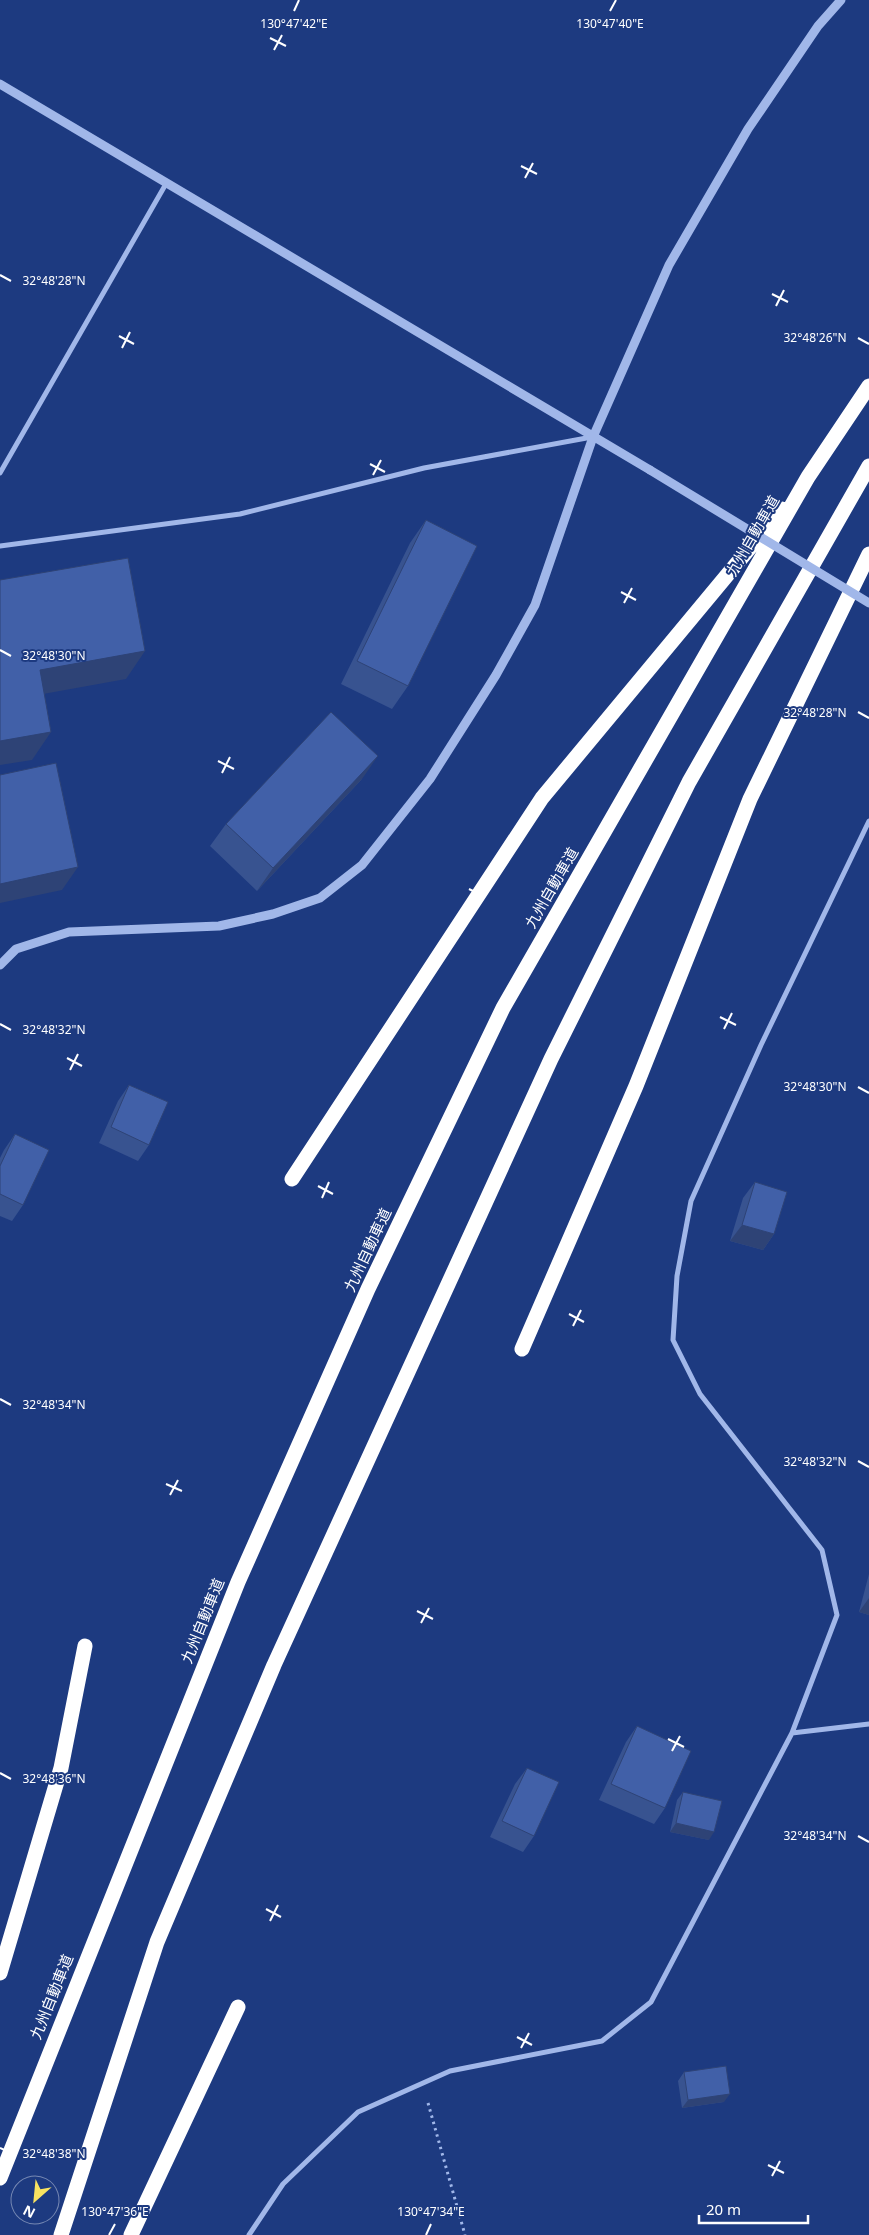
<svg xmlns="http://www.w3.org/2000/svg" width="869" height="2235" viewBox="0 0 869 2235" font-family="'Noto Sans','Noto Sans JP',sans-serif">
<style>
.lines{fill:none;stroke-linecap:round;stroke-linejoin:round}
.path{stroke:#a1b7e9;stroke-width:3;stroke-dasharray:2.5 4;stroke-linecap:butt}
.minor{stroke:#a1b7e9;stroke-width:5}
.tertiary{stroke:#a1b7e9;stroke-width:9}
.motorway{stroke:#fff;stroke-width:15}
.tertiary-bridge{stroke:#a1b7e9;stroke-width:9}
.wall{fill:#385390}
.shaded-wall{fill:#2e4376}
.building{fill:#4160a8;stroke:#2e4376}
.ticks{fill:none;stroke:#fff;stroke-width:2}
.labels{text-anchor:middle;stroke-width:4;stroke-linejoin:round;paint-order:stroke}
.street-label{font-size:15px;fill:#fff;stroke:#1d3a80}
.ticks-label{font-size:12px;text-anchor:middle;fill:#fff;stroke:#1d3a80;stroke-width:4;stroke-linejoin:round;paint-order:stroke}
</style>
<rect width="100%" height="100%" fill="#1d3a80"/>
<g class="lines">
<path class="path" d="M428,2103L465,2235"/>
<path class="minor" d="M0,473L167,182
M0,546L240,514L424,468L592,437
M792,1733L869,1724
M249,2235L283,2184L358,2112L450,2071L602,2041L651,2002L792,1733L837,1615L822,1550L700,1394L673,1340L677,1276L691,1201L761,1045L869,821"/>
<path class="tertiary" d="M0,84L650,470
M0,965L16,949L69,932L219,926L273,914L320,898L362,865L430,779L496,675L535,605L593,437L669,265L748,129L818,26L841,0"/>
<path class="motorway" d="M292,1179L542,798L782,509
M522,1349L636,1086L750,799L869,554
M0,1973L61,1768L85,1646
M0,2178L238,1582L368,1289L503,1008L808,477L869,386
M61,2235L157,1942L274,1665L551,1059L689,782L869,466
M131,2235L238,2007"/>
<path class="tertiary-bridge" d="M650,470L869,603"/>
</g>
<path class="wall" d="M426,520L408,686L392,709L341,684L410,543Z
M362,779L257,891L210,846L226,824Z
M129,1085L149,1145L138,1161L99,1143L118,1101Z
M15,1134L23,1205L12,1221L0,1216V1158L4,1150Z
M755,1182L774,1234L763,1250L730,1241L743,1198Z
M869,1574V1615L859,1612Z
M637,1726L665,1808L654,1824L599,1800L626,1742Z
M527,1768L534,1836L523,1852L490,1837L515,1784Z
M683,1792L709,1840L670,1832L677,1800Z
M684,2072L724,2102L682,2108L678,2081Z"/>
<path class="shaded-wall" d="M145,651L126,679L21,698L40,670Z
M51,732L32,760L0,765V741Z
M378,756L362,779L257,891L273,868Z
M78,867L62,890L0,903V884Z
M742,1225L774,1234L763,1250L730,1241Z
M869,1598V1615L859,1612Z
M676,1823L714,1832L709,1840L670,1832Z
M730,2094L724,2102L682,2108L688,2100Z"/>
<path class="building" d="M426,520L477,546L408,686L357,661Z
M128,558L145,651L40,670L51,732L0,741V580Z
M331,712L378,756L273,868L226,824Z
M56,763L78,867L0,884V775Z
M129,1085L168,1102L149,1145L111,1127Z
M15,1134L49,1150L23,1205L0,1194V1166Z
M755,1182L787,1192L774,1234L742,1225Z
M637,1726L691,1751L665,1808L611,1784Z
M527,1768L559,1782L534,1836L502,1821Z
M683,1792L722,1801L714,1832L676,1823Z
M726,2066L730,2094L688,2100L684,2072Z"/>
<path class="ticks" d="M294,11L299,0M610,11L616,0M270,38L286,46M274,50L282,35M521,166L537,174M525,178L533,163M0,275L11,281M772,294L788,302M776,306L784,290M119,336L134,344M858,338L869,344M122,348L130,332M370,464L385,472M373,475L381,460M621,592L636,600M624,603L632,588M0,650L11,656M858,712L869,718M218,761L234,769M222,773L230,757M469,889L485,897M473,901L481,885M720,1017L736,1025M0,1024L11,1030M724,1029L732,1013M67,1058L82,1066M70,1070L78,1054M858,1087L869,1093M318,1186L333,1194M322,1198L329,1182M569,1314L584,1322M573,1326L581,1310M0,1399L11,1405M858,1461L869,1467M166,1484L182,1491M170,1495L178,1480M417,1611L433,1619M421,1623L429,1608M668,1739L684,1747M672,1751L680,1736M0,1773L11,1779M858,1836L869,1842M266,1909L281,1917M270,1921L278,1905M517,2037L532,2045M521,2048L529,2033M0,2148L11,2153M768,2165L784,2173M772,2176L780,2161M109,2235L115,2224M426,2235L431,2224"/>
<g class="labels">
<g class="street-label">
<text transform="translate(753 536) rotate(-60)" y="5">九州自動車道</text>
<text transform="translate(552 888) rotate(-60)" y="5">九州自動車道</text>
<text transform="translate(368 1250) rotate(-65)" y="5">九州自動車道</text>
<text transform="translate(203 1621) rotate(-68)" y="5">九州自動車道</text>
<text transform="translate(52 1997) rotate(-68)" y="5">九州自動車道</text>
</g>
</g>
<g class="ticks-label">
<text x="294" y="28">130°47'42"E</text>
<text x="610" y="28">130°47'40"E</text>
<text x="54" y="285">32°48'28"N</text>
<text x="815" y="342">32°48'26"N</text>
<text x="54" y="660">32°48'30"N</text>
<text x="815" y="717">32°48'28"N</text>
<text x="54" y="1034">32°48'32"N</text>
<text x="815" y="1091">32°48'30"N</text>
<text x="54" y="1409">32°48'34"N</text>
<text x="815" y="1466">32°48'32"N</text>
<text x="54" y="1783">32°48'36"N</text>
<text x="815" y="1840">32°48'34"N</text>
<text x="54" y="2158">32°48'38"N</text>
<text x="115" y="2216">130°47'36"E</text>
<text x="431" y="2216">130°47'34"E</text>
</g>
<g transform="translate(35 2200) rotate(207)"><circle r="24" fill="#1d3a80" stroke="#7789b3"/>
<path d="M0-4L9 19L0 12L-9 19Z" fill="#f9e360"/>
<text y="-8" font-size="14" font-weight="bold" text-anchor="middle" fill="#ffffff">N</text>
</g>
<path d="M699 2215v8h109v-8" fill="none" stroke="#ffffff" stroke-width="2.5"/>
<text x="706" y="2215" font-size="15" fill="#ffffff" stroke="#1d3a80" stroke-width="4" paint-order="stroke">20 m</text>
</svg>
